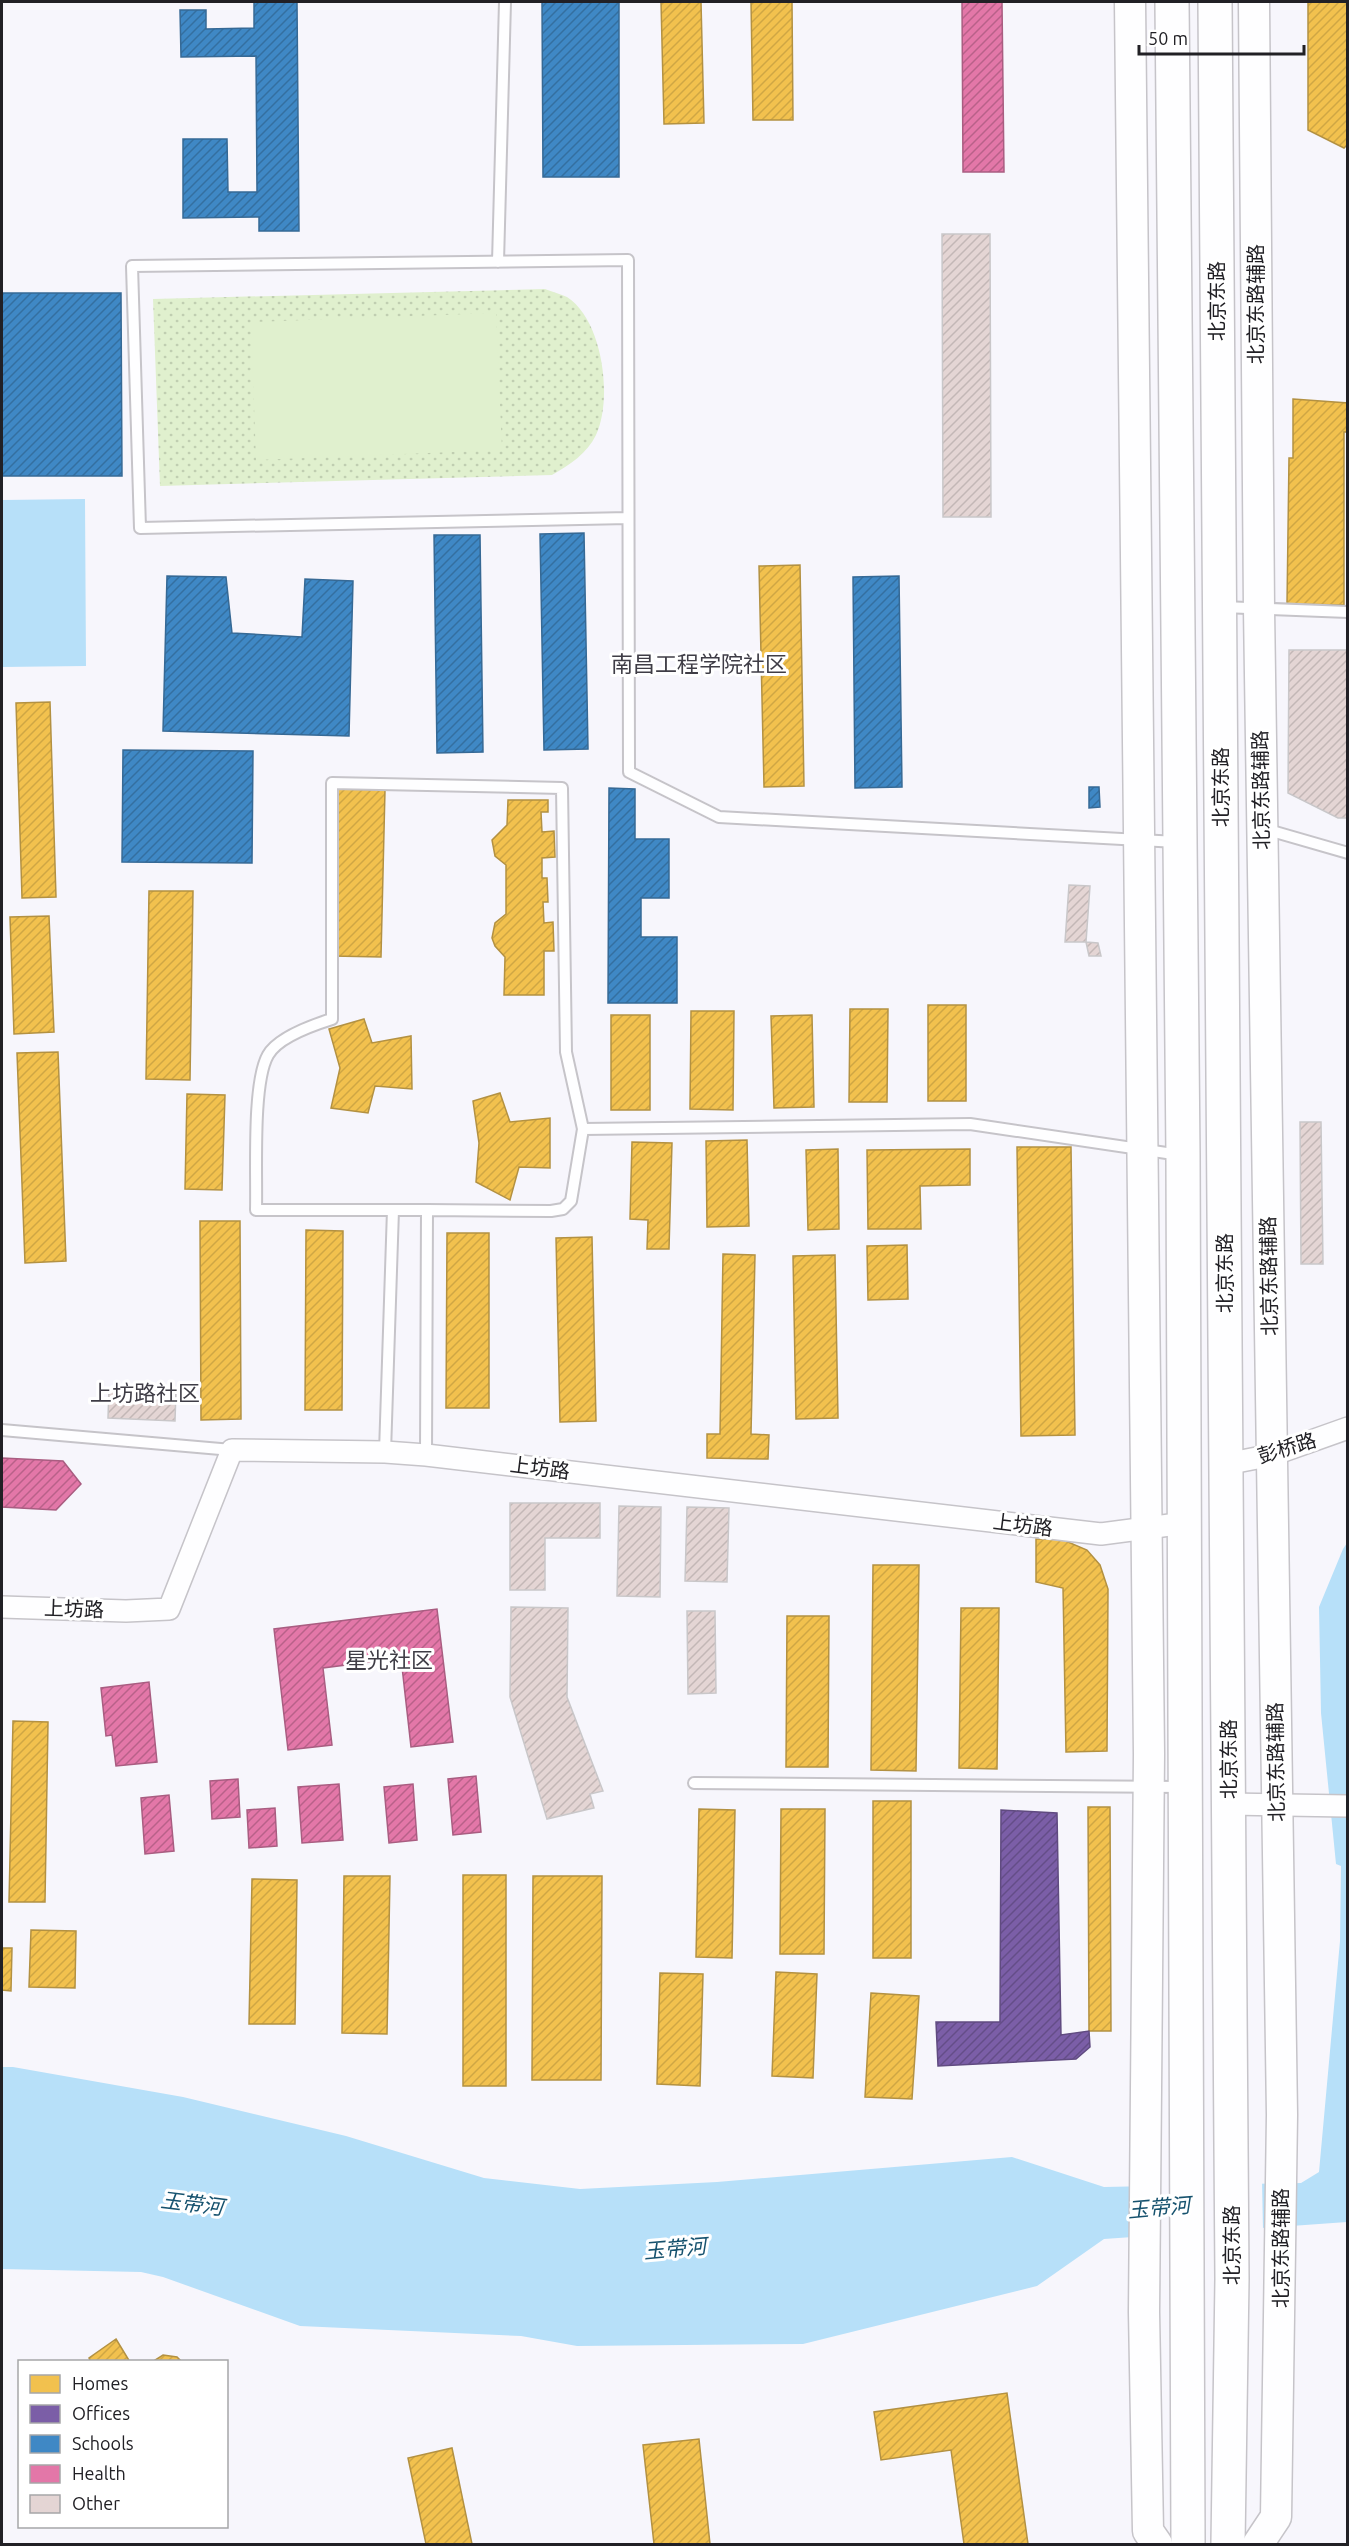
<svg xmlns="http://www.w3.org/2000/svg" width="1349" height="2546" viewBox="0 0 1349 2546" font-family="Ubuntu,'Noto Sans SC',sans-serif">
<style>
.green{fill:url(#green-dots)}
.pitch{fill:#e0f0ce}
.water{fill:#b7e0f9}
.pier{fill:#f7f6fc}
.homes{fill:url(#homes-hatch);stroke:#b39142;stroke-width:1.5}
.offices{fill:url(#offices-hatch);stroke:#604b80;stroke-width:1.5}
.schools{fill:url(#schools-hatch);stroke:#366995;stroke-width:1.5}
.health{fill:url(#health-hatch);stroke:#a95d81;stroke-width:1.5}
.building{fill:url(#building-hatch);stroke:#c9c7c9;stroke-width:1.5}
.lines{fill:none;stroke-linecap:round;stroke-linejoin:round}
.service-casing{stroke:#c6c4c9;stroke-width:14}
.minor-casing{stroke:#c6c4c9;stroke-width:24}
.secondary-casing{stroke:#c6c4c9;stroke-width:33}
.primary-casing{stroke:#c6c4c9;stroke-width:36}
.service{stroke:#fefeff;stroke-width:10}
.minor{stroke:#fefeff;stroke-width:21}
.secondary{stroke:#fefeff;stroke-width:30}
.primary{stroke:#fefeff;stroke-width:33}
.labels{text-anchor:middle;stroke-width:6;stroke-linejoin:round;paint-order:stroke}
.street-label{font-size:20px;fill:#212025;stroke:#fff}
.water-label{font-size:21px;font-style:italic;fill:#16526e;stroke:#fff}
.quarter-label{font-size:22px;fill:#3f3d46;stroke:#fff}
</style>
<defs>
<pattern id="green-dots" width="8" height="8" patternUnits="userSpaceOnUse" patternTransform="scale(1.5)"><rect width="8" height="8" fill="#e0f0ce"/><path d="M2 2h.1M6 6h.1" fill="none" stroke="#c0ceb1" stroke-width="1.8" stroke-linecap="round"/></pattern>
<pattern id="homes-hatch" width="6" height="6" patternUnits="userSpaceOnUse" patternTransform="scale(1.5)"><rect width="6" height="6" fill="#f2c14e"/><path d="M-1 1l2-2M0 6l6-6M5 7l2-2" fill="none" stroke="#cfa644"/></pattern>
<pattern id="offices-hatch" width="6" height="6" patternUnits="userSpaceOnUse" patternTransform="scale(1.5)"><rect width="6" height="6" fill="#7b5ea7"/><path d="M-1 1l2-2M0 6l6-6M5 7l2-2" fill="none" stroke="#644d88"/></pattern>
<pattern id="schools-hatch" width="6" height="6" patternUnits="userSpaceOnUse" patternTransform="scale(1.5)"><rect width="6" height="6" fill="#3f88c5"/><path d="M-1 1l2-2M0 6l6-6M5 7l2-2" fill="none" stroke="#346fa0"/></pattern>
<pattern id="health-hatch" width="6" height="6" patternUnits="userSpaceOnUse" patternTransform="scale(1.5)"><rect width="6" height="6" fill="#e377a8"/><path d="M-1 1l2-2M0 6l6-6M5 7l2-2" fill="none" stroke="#b86189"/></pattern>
<pattern id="building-hatch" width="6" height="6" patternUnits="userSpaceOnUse" patternTransform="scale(1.5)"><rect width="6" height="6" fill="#e4d5d4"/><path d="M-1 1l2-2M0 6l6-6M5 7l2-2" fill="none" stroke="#c3b7b6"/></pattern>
</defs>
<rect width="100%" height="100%" fill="#f7f6fc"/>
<path class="green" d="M545,289C552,292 561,294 567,297C603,320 613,399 596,435C587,454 569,465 552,475L160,486L153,299Z"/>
<path class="pitch" d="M496,313L502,450L256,460L251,322Z"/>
<path class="water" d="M85,499L86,666L2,667V500Z
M1347,1543V2222L1104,2239L1037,2286L803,2344L577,2346L521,2336L300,2326L163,2277L141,2272L2,2269V2067H13L183,2097L346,2136L484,2178L580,2189L717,2182L1012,2157L1104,2187L1301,2183L1319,2172L1340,1941L1341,1866L1336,1864L1321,1713L1319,1607L1343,1549Z"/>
<path class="pier" d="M1262,2181L1263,2230L1161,2238V2183Z"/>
<path class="homes" d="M661,2H701L704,123L664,124Z
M751,2H792L793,120H753Z
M1308,2H1348V144L1344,148L1308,130Z
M1293,399L1348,403V432H1344V605L1287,604L1289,458H1293Z
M800,565L804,786L764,787L759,566Z
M50,702L56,897L22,898L16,703Z
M337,789L385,790L381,957L333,956Z
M508,800H548V812H541L542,832L554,831L555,857L542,858V878H547L548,902H543L544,923L553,922L554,951H544V995H504L505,957L495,946L492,938L495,923L506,914V865L495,856L492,840L507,825Z
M149,891H193L190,1080L146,1079Z
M49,916L54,1032L14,1034L10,917Z
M928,1005H966V1101H928Z
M850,1009H888L887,1102H849Z
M691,1011H734L733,1110L690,1109Z
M611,1015H650V1110H611Z
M812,1015L814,1107L774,1108L771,1016Z
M364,1019L372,1043L411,1036L412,1089L375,1086L368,1113L331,1108L340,1068L329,1029Z
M58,1052L66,1261L25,1263L17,1053Z
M500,1093L510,1122L550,1118V1168L519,1167L510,1200L476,1182L479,1143L473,1101Z
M187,1094L225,1095L222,1190L185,1189Z
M747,1140L749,1226L707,1227L706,1141Z
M632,1142L672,1143L669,1249H647L648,1220L630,1219Z
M1017,1147H1071L1075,1435L1021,1436Z
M838,1149L839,1229L808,1230L806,1150Z
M970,1149V1185L920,1186L921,1229H868L867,1150Z
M200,1221H240L241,1419L201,1420Z
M306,1230L343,1231L342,1410H305Z
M447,1233H489V1408H446Z
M592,1237L596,1421L560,1422L556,1238Z
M907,1245L908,1299L868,1300L867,1246Z
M723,1254L755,1255L751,1434L769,1435L768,1459L707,1458V1434H720Z
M835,1255L838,1418L796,1419L793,1256Z
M1036,1539H1061L1087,1550L1100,1565L1108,1589L1107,1751L1066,1752L1063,1588L1036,1582Z
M873,1565H919L916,1771L871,1770Z
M961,1608H999L997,1769L959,1768Z
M787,1616H829L828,1767H786Z
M13,1721L48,1722L45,1902H9Z
M873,1801H911V1958H873Z
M1088,1807H1110L1111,2031H1089Z
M699,1809L735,1810L732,1958L696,1957Z
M781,1809H825L824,1954H780Z
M463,1875H506V2086H463Z
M344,1876H390L387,2034L342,2033Z
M533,1876H602L601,2080H532Z
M252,1879L297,1880L295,2024H249Z
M31,1930L76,1931L75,1988L29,1987Z
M2,1948H12L11,1991L2,1990Z
M776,1972L817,1974L813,2078L772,2076Z
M660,1973L703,1974L700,2086L657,2084Z
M871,1993L919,1996L912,2099L865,2097Z
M116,2339L130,2362H91L89,2358Z
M163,2355L177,2357L182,2362H152Z
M1007,2393L1028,2544H964L951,2450L881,2460L874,2412Z
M699,2439L710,2544H654L643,2445Z
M452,2448L472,2544H426L408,2458Z"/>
<path class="offices" d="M1001,1810L1057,1813L1061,2035L1089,2031L1090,2047L1076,2059L938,2066L936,2022H1000Z"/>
<path class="schools" d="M254,2H297L299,231H259V217L183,218V139H227L228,192H257L256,56L181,57L180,10H206V29L254,28Z
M542,2H619V177H543Z
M2,293H121L122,476H2Z
M584,533L588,749L544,750L540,534Z
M434,535H480L483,752L437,753Z
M167,576L226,577L232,633L302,637L305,579L353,581L349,736L163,731Z
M899,576L902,787L855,788L853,577Z
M123,750L253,751L252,863L122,862Z
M1089,787H1099L1100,807L1089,808Z
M609,788L635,789V839H669V898H641V937H677V1003H608Z"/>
<path class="health" d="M962,2H1002L1004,172H963Z
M2,1458L63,1461L81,1484L56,1510L2,1507Z
M437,1609L453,1742L411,1747L401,1658L323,1668L332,1745L288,1750L274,1629Z
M149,1682L157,1762L116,1766L112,1735L106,1736L101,1688Z
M476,1776L481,1832L453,1835L448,1779Z
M238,1779L240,1817L212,1819L210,1781Z
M339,1784L343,1840L302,1843L298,1787Z
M413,1784L417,1840L389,1843L384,1787Z
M169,1795L174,1851L145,1854L141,1798Z
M275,1808L277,1846L249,1848L247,1810Z"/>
<path class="building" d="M942,234H990L991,517H943Z
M1289,650H1348V818H1338L1288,793Z
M1069,885L1090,886L1086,942H1065Z
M1086,942L1098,943L1101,956H1089Z
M1300,1122H1321L1323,1264H1301Z
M109,1388L176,1391L175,1421L108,1418Z
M510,1503H600V1538H545V1590H510Z
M619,1506L661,1507L660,1597L617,1596Z
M687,1507L729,1508L727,1582L685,1581Z
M511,1607L568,1608L567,1697L603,1791L590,1794L594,1808L547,1819L510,1697Z
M687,1611H715L716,1693L688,1694Z"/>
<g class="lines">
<defs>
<path id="service" d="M498,262L505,2
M628,518L140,528L132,266L628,260L629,772L719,817L1177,842
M1223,607L1348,612
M1265,829L1348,853
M583,1129L970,1124L1180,1155
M393,1210H427
M2,1430L232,1450
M385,1452L393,1210H256C257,1174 252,1083 268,1055C278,1037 313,1025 332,1019V783L562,788L566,1052L583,1129L571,1201L563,1209L551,1211L427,1210L426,1455
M694,1783L1183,1787"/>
<path id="minor" d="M1226,1464L1272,1455L1348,1428
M2,1607L126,1611L169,1609L232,1450L385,1452L426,1455L1101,1534L1185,1523
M1229,1804L1348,1806"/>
<path id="secondary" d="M1130,2L1149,1754L1144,2312L1148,2531L1157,2544
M1254,2L1259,609L1282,2115L1276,2517L1258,2544"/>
<path id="primary" d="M1172,2L1183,1156L1188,2544
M1215,2L1232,2279L1228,2544"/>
</defs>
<use href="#service" class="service-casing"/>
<use href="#minor" class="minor-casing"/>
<use href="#secondary" class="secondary-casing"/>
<use href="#primary" class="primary-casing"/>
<use href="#service" class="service"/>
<use href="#minor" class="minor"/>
<use href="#secondary" class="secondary"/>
<use href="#primary" class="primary"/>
</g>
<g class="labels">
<g class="street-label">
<text transform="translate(1217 301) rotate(-90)" y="7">北京东路</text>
<text transform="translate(1256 304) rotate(-90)" y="7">北京东路辅路</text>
<text transform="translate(1221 787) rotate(-90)" y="7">北京东路</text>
<text transform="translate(1261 790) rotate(-91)" y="7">北京东路辅路</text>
<text transform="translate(1225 1273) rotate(-90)" y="7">北京东路</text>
<text transform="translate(1269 1276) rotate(-91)" y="7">北京东路辅路</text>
<text transform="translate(1287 1448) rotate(-17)" y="7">彭桥路</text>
<text transform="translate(540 1468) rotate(7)" y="7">上坊路</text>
<text transform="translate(1023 1525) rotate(7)" y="7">上坊路</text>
<text transform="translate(74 1609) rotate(2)" y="7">上坊路</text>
<text transform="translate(1229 1759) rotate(-90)" y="7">北京东路</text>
<text transform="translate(1276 1762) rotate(-91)" y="7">北京东路辅路</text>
<text transform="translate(1232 2245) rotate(-90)" y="7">北京东路</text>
<text transform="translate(1281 2248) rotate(-90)" y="7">北京东路辅路</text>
</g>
<g class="water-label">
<text transform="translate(192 2204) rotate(7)" y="7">玉带河</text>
<text transform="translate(1159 2208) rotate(-5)" y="7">玉带河</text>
<text transform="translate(675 2249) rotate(-5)" y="7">玉带河</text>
</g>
<g class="quarter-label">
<text x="699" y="672">南昌工程学院社区</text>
<text x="145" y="1401">上坊路社区</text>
<text x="389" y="1668">星光社区</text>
</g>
</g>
<rect width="1349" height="2546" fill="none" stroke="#212025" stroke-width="6"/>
<rect x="18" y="2360" width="210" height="168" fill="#ffffff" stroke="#a6a6a8" stroke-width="1.5"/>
<rect x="30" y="2375" width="30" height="18" fill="#f2c14e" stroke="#a6a6a8" stroke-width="1.5"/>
<text x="72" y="2390" font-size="18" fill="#212025">Homes</text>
<rect x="30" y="2405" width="30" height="18" fill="#7b5ea7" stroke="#a6a6a8" stroke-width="1.5"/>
<text x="72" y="2420" font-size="18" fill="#212025">Offices</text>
<rect x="30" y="2435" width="30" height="18" fill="#3f88c5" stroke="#a6a6a8" stroke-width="1.5"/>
<text x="72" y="2450" font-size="18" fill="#212025">Schools</text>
<rect x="30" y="2465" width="30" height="18" fill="#e377a8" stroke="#a6a6a8" stroke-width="1.5"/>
<text x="72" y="2480" font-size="18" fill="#212025">Health</text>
<rect x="30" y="2495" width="30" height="18" fill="#e4d5d4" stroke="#a6a6a8" stroke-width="1.5"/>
<text x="72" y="2510" font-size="18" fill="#212025">Other</text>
<path d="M1139 45v9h165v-9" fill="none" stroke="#212025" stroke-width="3"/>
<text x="1148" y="45" font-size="18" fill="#212025" stroke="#ffffff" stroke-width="4.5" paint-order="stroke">50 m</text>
</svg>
